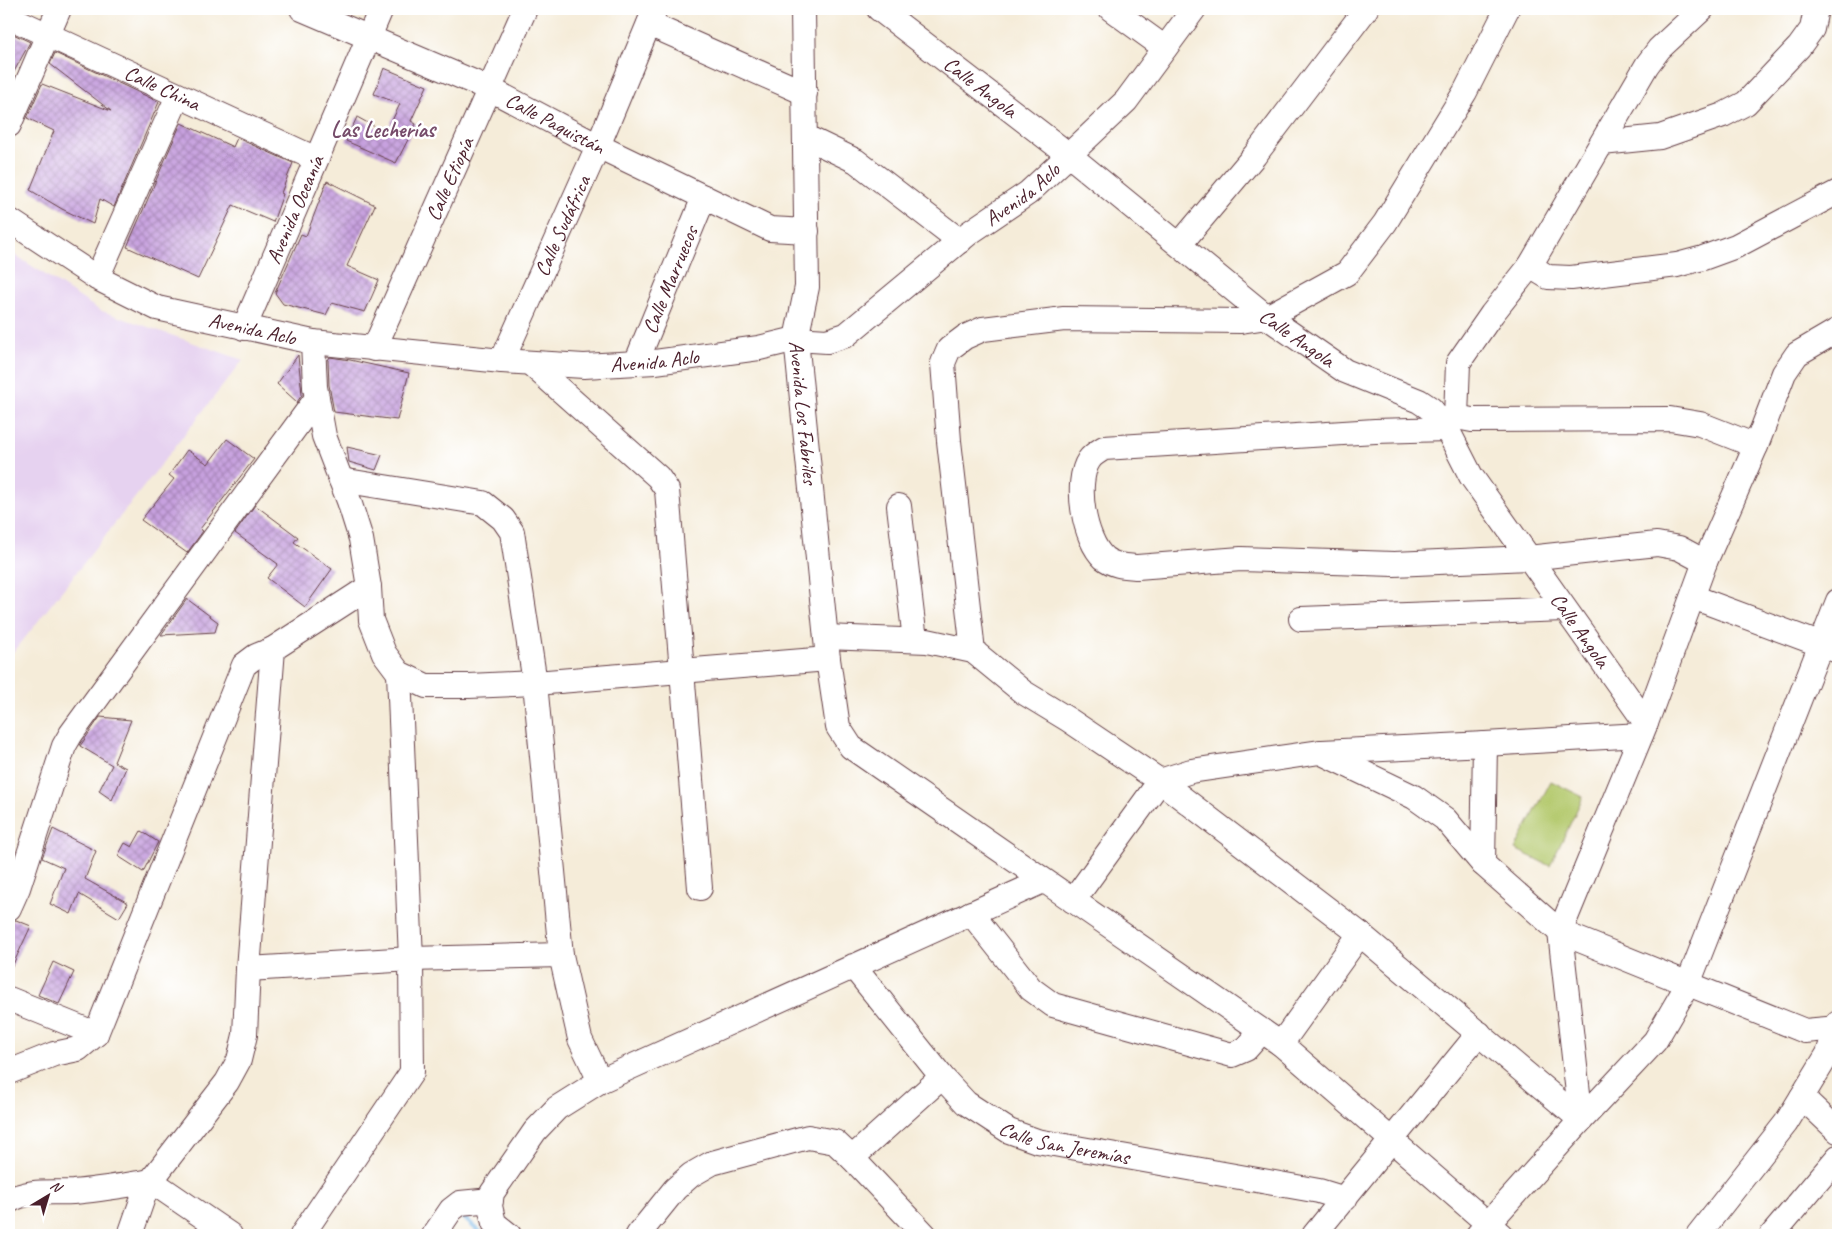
<svg xmlns="http://www.w3.org/2000/svg" width="1847" height="1244" viewBox="0 0 1847 1244" font-family="Caveat,sans-serif">
<style>
.built{fill:#e6d2f0}
.pitch{fill:#b4c96d;stroke:#7f744c}
.lines{fill:none;stroke-linecap:round;stroke-linejoin:round}
.stream{stroke:#6bafe0;stroke-width:5}
.building{fill:url(#building-cross-hatch)}
.minor-casing{stroke:#643e45;stroke-width:26}
.minor{stroke:#fff;stroke-width:24}
.labels{text-anchor:middle;stroke-width:5;stroke-linejoin:round;paint-order:stroke}
.street-label{font-size:21px;fill:#4a1f2b;stroke:#fff}
.neighbourhood-label{font-size:22px;font-weight:bold;fill:#764c6a;stroke:#fff}
</style>
<defs>
<pattern id="building-cross-hatch" width="8" height="8" patternUnits="userSpaceOnUse" patternTransform="scale(1.25)"><rect width="8" height="8" fill="#c7a1df"/><path d="M0 0l8 8M0 8l8-8" fill="none" stroke="#a483b5"/></pattern>
</defs>
<rect width="100%" height="100%" fill="#fff"/>
<filter id="ink" filterUnits="userSpaceOnUse"><feTurbulence type="fractalNoise" baseFrequency=".02" numOctaves="2"/><feDisplacementMap in="SourceGraphic" scale="10" xChannelSelector="R" yChannelSelector="G"/><feConvolveMatrix kernelMatrix="1 2 1 2 8 2 1 2 1" color-interpolation-filters="sRGB"/></filter>
<filter id="wash" filterUnits="userSpaceOnUse"><feTurbulence type="fractalNoise" baseFrequency=".0096" numOctaves="4" result="noise"/><feDisplacementMap in="SourceGraphic" scale="20" xChannelSelector="R" yChannelSelector="G"/><feGaussianBlur stdDeviation="1.12" result="paint"/><feColorMatrix in="noise" values="0 0 0 0 0 0 0 0 0 0 0 0 0 0 0 0 0 1.4 0 .05"/><feComposite in="paint" operator="in"/></filter>
<g filter="url(#wash)">
<rect width="100%" height="100%" fill="#f5ecd9"/>
<path class="built" d="M9,251L99,310L243,360L17,648L9,656Z"/>
<path class="pitch" d="M1551,781L1583,797L1550,866L1515,849Z"/>
<g class="lines">
<path class="stream" d="M461,1215L483,1235"/>
</g>
<g id="blocks">
<path class="building" d="M9,32L30,42L9,81Z
M55,53L159,102L114,207L100,199L93,224L62,209L30,190L54,131L27,118L42,84L111,111L50,64Z
M384,68L427,86L411,121L416,124L396,163L346,141L357,117L386,133L400,104L374,94Z
M181,123L233,147L237,138L293,163L281,193L283,194L273,222L233,205L198,279L127,247Z
M327,181L375,205L347,266L379,280L365,312L332,303L326,315L283,304L275,293L301,234L306,236Z
M298,355L302,395L297,402L277,384Z
M330,357L350,360L409,373L397,420L334,412L329,385L328,360Z
M227,439L254,459L200,529L203,531L187,553L141,520L174,479L169,475L187,450L208,464Z
M347,447L382,455L376,470L349,462Z
M255,505L298,537L294,542L332,569L305,607L267,578L278,564L235,533Z
M187,599L218,622L215,632L161,635Z
M100,717L131,720L114,762L126,768L112,800L99,791L112,765L80,746Z
M53,829L96,851L85,879L128,903L119,918L79,894L71,914L50,904L64,868L42,858Z
M141,831L158,842L143,872L118,856L125,843L132,847Z
M16,920L31,926L9,973V921Z
M53,962L74,972L59,1004L38,995Z"/>
</g>
</g>
<g filter="url(#ink)">
<use href="#blocks" fill-opacity="0" stroke="#643e45" stroke-width="1"/>
<g class="lines">
<defs>
<g id="minor">
<path id="s1" d="M302,9L490,89L598,146L770,229L807,231"/>
<path id="s2" d="M803,9L807,287L796,339L828,659L838,727L851,747L1281,1044L1501,1235"/>
<path id="s3" d="M879,9L1069,155L1267,317L1345,371L1419,401L1431,409L1447,429L1471,476L1646,723"/>
<path d="M1111,9L1165,48"/>
<path id="s4" d="M9,17L316,159"/>
<path d="M649,24L805,93"/>
<path d="M9,125L59,9"/>
<path d="M806,137L856,161L960,241"/>
<path d="M1602,143L1660,137L1723,115L1746,103L1799,47L1812,29L1816,9"/>
<path id="s5" d="M9,220L97,278L157,308L313,342L502,361L584,366L655,362L759,348L796,339L827,341L846,335L969,233L1028,193L1069,155L1126,101L1194,9"/>
<path d="M1180,244L1255,155L1366,9"/>
<path d="M1530,266L1647,65L1659,49L1702,9"/>
<path d="M97,278L178,96"/>
<path id="s6" d="M244,328L381,9"/>
<path d="M313,342L315,387L324,436L349,501L361,539L369,587L371,620L384,653L399,673L426,686H469L535,683L828,659"/>
<path id="s7" d="M374,349L525,9"/>
<path id="s8" d="M502,361L598,146L655,9"/>
<path d="M530,363L658,477L667,490L700,888"/>
<path id="s9" d="M636,363L704,197"/>
<path d="M1456,417L1472,420L1670,419L1700,424L1756,446"/>
<path d="M341,480L483,503L503,519L512,532L535,683L561,955L580,1039L600,1081"/>
<path d="M899,506L915,640"/>
<path d="M1705,562L1679,548L1657,544L1528,558L1394,564L1241,559L1137,567C1125,566 1114,566 1104,558C1084,540 1074,482 1089,460C1092,455 1099,451 1104,448L1375,431L1447,429L1456,417L1458,363L1492,314L1530,266L1548,277L1571,278L1677,265L1703,258L1736,246L1838,192"/>
<path d="M1693,597L1838,651"/>
<path d="M1301,619L1564,609"/>
<path d="M826,637L927,641L973,651L1023,692L1069,720L1160,781L1360,934L1581,1120"/>
<path d="M973,651L949,441L943,363L949,349L965,337L983,329L1064,319L1241,321L1267,317L1347,273L1385,223L1465,92L1507,9"/>
<path d="M1485,744L1641,735"/>
<path d="M1322,752L1485,744L1483,864"/>
<path d="M1073,901L1160,781L1191,771L1320,752L1414,797L1445,819L1483,864L1560,932L1805,1031L1838,1028"/>
<path d="M9,908L18,888L64,746L71,734L317,398"/>
<path d="M971,913L1031,989L1053,1005L1232,1055L1246,1049L1262,1031"/>
<path id="s10" d="M853,966L942,1077L966,1103L1009,1131L1037,1141L1319,1191L1345,1199"/>
<path d="M248,969L411,959L561,955"/>
<path d="M9,999L96,1034"/>
<path d="M1281,1044L1360,934"/>
<path d="M9,1072L54,1054L78,1049L96,1034L244,665L256,656L273,649"/>
<path d="M1802,1097L1838,1131"/>
<path d="M1581,1120L1560,932L1646,723L1705,562L1756,446L1784,373L1797,354L1838,330"/>
<path d="M852,1158L942,1077"/>
<path d="M9,1201C29,1189 51,1193 73,1192C99,1190 126,1185 151,1181L230,1235"/>
<path d="M130,1235L147,1186L227,1082L239,1060L245,1035L248,969L273,649L369,587"/>
<path d="M302,1235L412,1072L411,959L399,673"/>
<path d="M434,1235L451,1210L460,1203L491,1200"/>
<path d="M509,1235L494,1223L490,1206L492,1193L535,1131L557,1108L600,1081L1043,881"/>
<path d="M638,1235L675,1189L691,1175L712,1163L808,1137L835,1142L852,1158L925,1235"/>
<path d="M1314,1235L1479,1033"/>
<path d="M1478,1235L1581,1120L1655,1041L1688,984L1838,601"/>
<path d="M1698,1235L1786,1123L1828,1054L1838,1023"/>
<path d="M1772,1235L1838,1157"/>
</g>
</defs>
<use href="#minor" class="minor-casing"/>
<use href="#minor" class="minor"/>
</g>
</g>
<g class="labels">
<g class="street-label">
<text dy="7" stroke="none"><textPath href="#s3" startOffset="128">Calle Angola</textPath></text>
<text dy="7" stroke="none"><textPath href="#s4" startOffset="169">Calle China</textPath></text>
<text dy="7" stroke="none"><textPath href="#s1" startOffset="278">Calle Paquistán</textPath></text>
<text dy="7" stroke="none"><textPath href="#s7" startOffset="186">Calle Etiopía</textPath></text>
<text dy="7" stroke="none"><textPath href="#s5" startOffset="1095">Avenida Aclo</textPath></text>
<text dy="7" stroke="none"><textPath href="#s6" startOffset="129">Avenida Oceanía</textPath></text>
<text dy="7" stroke="none"><textPath href="#s8" startOffset="148">Calle Sudáfrica</textPath></text>
<text dy="7" stroke="none"><textPath href="#s9" startOffset="90">Calle Marruecos</textPath></text>
<text dy="7" stroke="none"><textPath href="#s5" startOffset="270">Avenida Aclo</textPath></text>
<text dy="7" stroke="none"><textPath href="#s3" startOffset="532">Calle Angola</textPath></text>
<text dy="7" stroke="none"><textPath href="#s5" startOffset="675">Avenida Aclo</textPath></text>
<text dy="7" stroke="none"><textPath href="#s2" startOffset="405">Avenida Los Fabriles</textPath></text>
<text dy="7" stroke="none"><textPath href="#s3" startOffset="952">Calle Angola</textPath></text>
<text dy="7" stroke="none"><textPath href="#s10" startOffset="286">Calle San Jeremías</textPath></text>
</g>
<g class="neighbourhood-label">
<text x="383" y="137">Las Lecherías</text>
</g>
</g>
<rect width="1847" height="1244" fill="none" stroke="#fff" stroke-width="30"/>
<g transform="translate(48 1196) rotate(38)" stroke="#ffffff" stroke-width="4" paint-order="stroke">
<path d="M0-4L9 19L0 12L-9 19Z" fill="#4a1f2b"/>
<text y="-8" font-size="14" font-weight="bold" text-anchor="middle" fill="#4a1f2b">N</text>
</g>
</svg>
